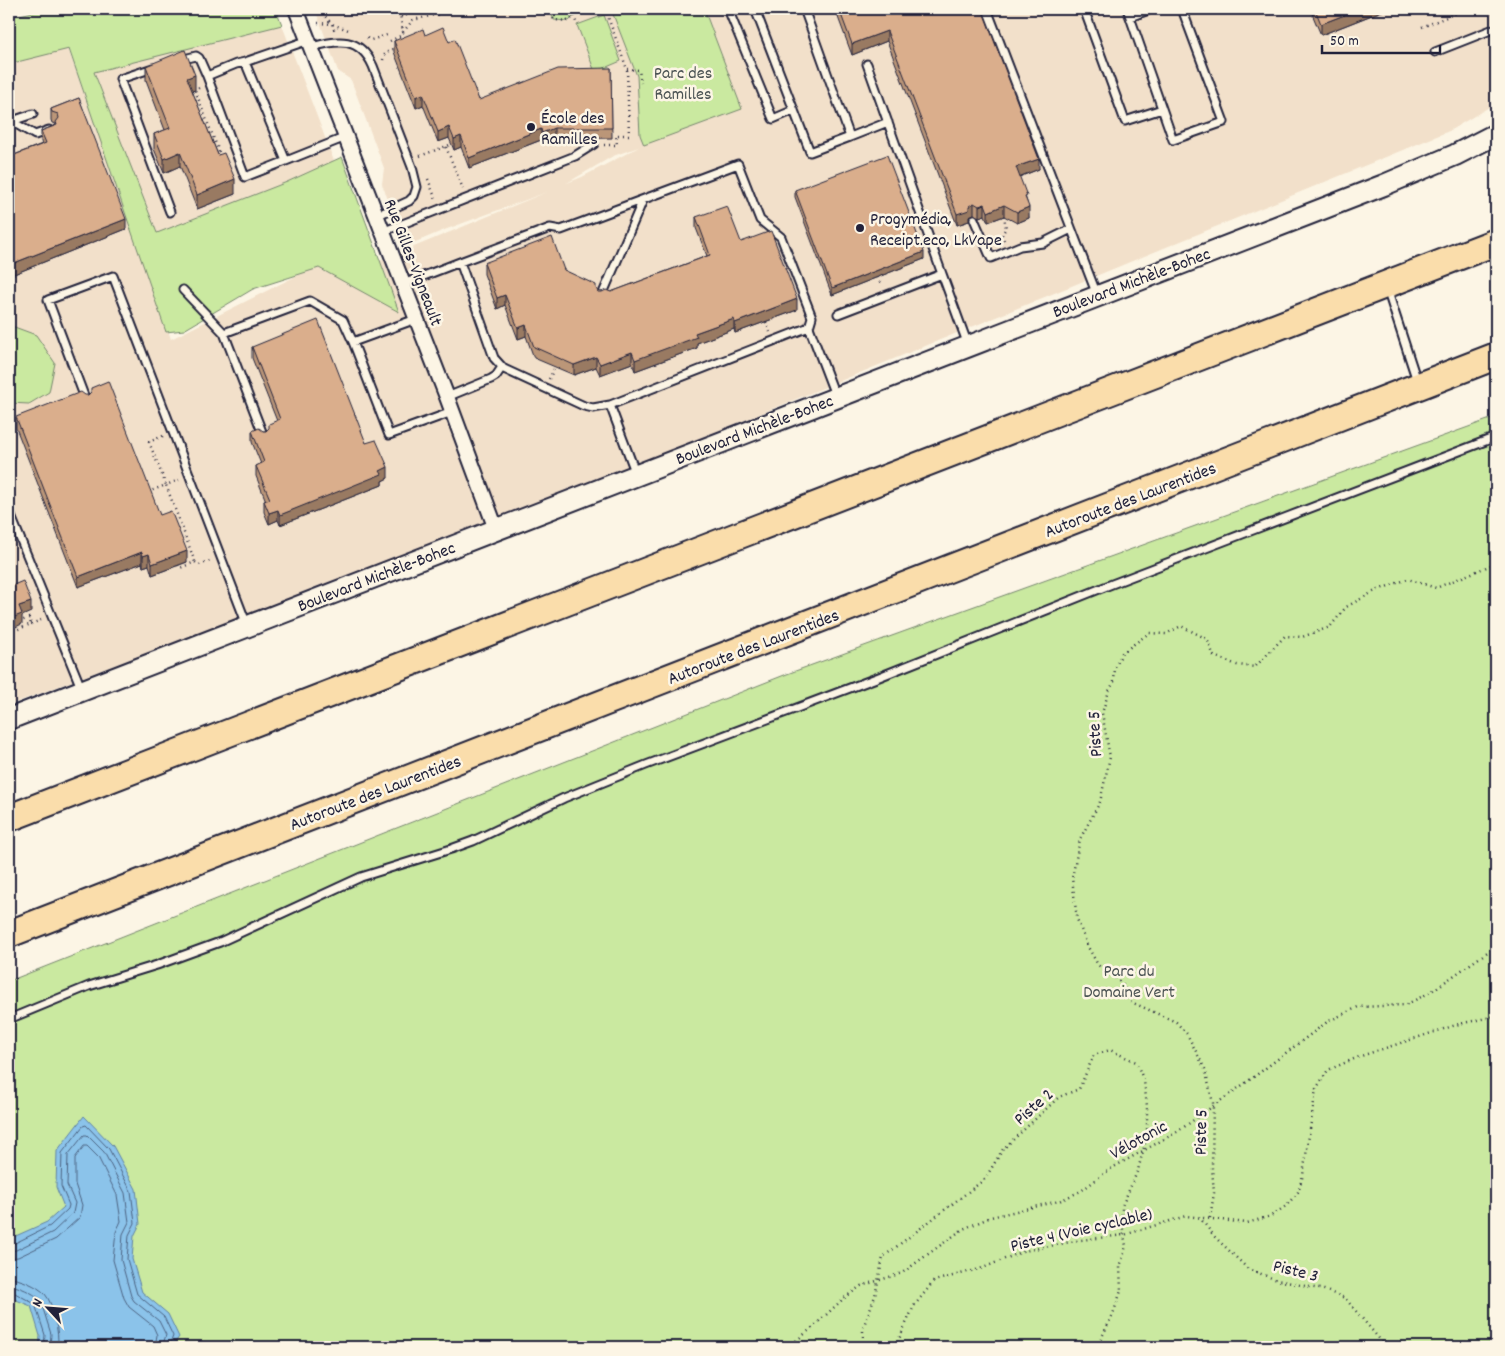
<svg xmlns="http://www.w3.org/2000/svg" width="1505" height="1356" viewBox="0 0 1505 1356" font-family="Dekko,sans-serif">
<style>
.built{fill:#f2e0ca;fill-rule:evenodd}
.green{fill:#cae9a0;stroke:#76866e}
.water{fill:#8bc3ea;stroke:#6183a4}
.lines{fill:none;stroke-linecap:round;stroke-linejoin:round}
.shore{stroke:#4c6281;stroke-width:1}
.lane-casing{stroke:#22223b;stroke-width:11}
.street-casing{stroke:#22223b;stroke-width:18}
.secondary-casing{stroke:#22223b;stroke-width:24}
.highway-casing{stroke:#22223b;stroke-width:30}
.path{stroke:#22223b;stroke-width:2.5;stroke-dasharray:1 4;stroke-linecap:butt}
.lane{stroke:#fcf5e5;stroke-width:7}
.street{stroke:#fcf5e5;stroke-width:14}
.secondary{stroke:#fcf5e5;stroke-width:20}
.highway{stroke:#faddab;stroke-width:26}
.wall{fill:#bb9678;stroke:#22223b}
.shaded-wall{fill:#997a62;stroke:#22223b}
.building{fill:#daae8c;stroke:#22223b}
.poi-dot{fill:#22223b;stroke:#fcf5e5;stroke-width:2}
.labels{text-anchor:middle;stroke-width:5;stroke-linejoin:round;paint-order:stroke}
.park-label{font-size:18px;fill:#4c5454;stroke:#fcf5e5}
.poi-label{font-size:18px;fill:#22223b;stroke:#fcf5e5;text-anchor:start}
.street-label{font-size:18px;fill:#22223b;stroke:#fcf5e5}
</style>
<rect width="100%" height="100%" fill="#fcf5e5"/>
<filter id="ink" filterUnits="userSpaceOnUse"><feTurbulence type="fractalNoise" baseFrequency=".02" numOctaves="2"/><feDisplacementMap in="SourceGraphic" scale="10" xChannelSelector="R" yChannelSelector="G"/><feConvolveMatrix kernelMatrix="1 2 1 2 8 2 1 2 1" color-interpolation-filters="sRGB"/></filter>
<g filter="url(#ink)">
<path class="built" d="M323,9H339L340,12L353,9H1496V103L1449,131L494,523L9,705V64L68,48L171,339L328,260L375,263L547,192L447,229L406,246L382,184L384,168L351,80L338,71L316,12ZM639,147L582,177L567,183L613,156Z
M282,25L334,161L287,182L157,234L94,72Z"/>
<path class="green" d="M48,9H276L282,25L94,72L157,233L287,182L342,157L399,312L319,268L253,289L184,330L166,332L69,49L9,64V17Z
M549,9H587L576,14L569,21L554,20Z
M611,9H704L742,109L644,145L640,135L637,76Z
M604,15L621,61L595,72L577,25Z
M9,325L36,335L55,363L49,392L29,404L9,403Z
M1496,417V1347H9V981L787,674Z"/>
<path class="water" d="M84,1116L113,1146L136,1189L140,1224L134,1236L132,1259L142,1292L168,1314L179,1337L172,1347H39L40,1336L31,1306L9,1297V1239L47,1222L64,1207L56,1187L57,1151Z"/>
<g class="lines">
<path class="shore" d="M9,1244H13L50,1226L68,1209L69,1205L61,1186L62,1153L83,1126L86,1125L109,1149L131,1191L135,1223L129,1235L127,1259L137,1294L164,1317L173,1336L169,1347
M9,1251L16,1250L53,1232L73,1213L75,1203L67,1185L68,1155L84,1135H87L104,1152L125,1193L129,1222L123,1234L121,1260L131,1296L134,1301L159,1321L166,1335L162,1347
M9,1258L18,1257L56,1239L80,1217L82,1205L75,1184V1158L84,1146H87L98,1157L117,1195L121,1221L116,1232L113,1260L124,1298L129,1307L153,1326L157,1335L155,1347
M9,1278C19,1278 38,1286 45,1294C54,1304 59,1334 58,1347
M9,1285C19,1286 33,1293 40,1299L51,1334L50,1347
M9,1292H13L35,1304L45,1335L44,1347"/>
<defs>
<path id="lane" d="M728,9L773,119L794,110
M755,9L810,152L850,137
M804,9L850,137L888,122
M987,9L1097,295
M1084,9L1125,121L1162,109
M1127,9L1130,17L1151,9
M1130,17L1173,140L1224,122L1182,9
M309,40L245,62L286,161L346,137
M312,47C338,39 360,37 373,66L412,167L417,187L414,196L409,201L376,216
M1435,52L1496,28
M180,60L196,56L199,58L207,76
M245,62L236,64L207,76L245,177L286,161
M867,64L942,274
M153,68L120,79L170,212
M11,121L35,135L49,130
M9,122L33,114
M974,219L991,258L1020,246L1043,243L1071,229
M382,232L575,156L594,144
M460,262L550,228L561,230L738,164L760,220L781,237L812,317L809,327
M403,284L460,262L494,358L504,369L584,406L593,408L610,405
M1387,289L1417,381
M183,290L224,333
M601,298L643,200
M838,314L942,274L968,345
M416,319L353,342L389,435L452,412
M447,397L491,379L496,376L502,367
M86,401L48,300L113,276L247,625
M264,437L224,333L310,301L343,320L353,342
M636,474L610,405L809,327L835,395
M9,511L82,690
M9,1019L89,986L157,965L220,942L361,877L451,849L473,841L564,798L646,765L879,677L1112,584L1496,437"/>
<path id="street" d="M296,9L447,397L496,529"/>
<path id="secondary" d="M9,719L1384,185L1455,155L1496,134"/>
<path id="highway" d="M9,818L1496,242
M9,934L1496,356"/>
</defs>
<use href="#lane" class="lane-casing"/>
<use href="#street" class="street-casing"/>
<use href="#secondary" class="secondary-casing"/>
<use href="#highway" class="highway-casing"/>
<path class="path" d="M319,9L332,24L335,32
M549,9L554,20L569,21L576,14L587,9
M1491,9L1495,17
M401,16L414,14L416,9
M574,16L577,25
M318,23L332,24L351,31
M1422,27L1466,9
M403,32L413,20L460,9
M367,38L371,40L387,35
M390,41L400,36L403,32L399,9
M383,60C384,53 388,51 393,49
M627,69L639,70L641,83
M199,88L195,90L221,157
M604,145H617L616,135H629L627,69L605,9
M446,147L463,189
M420,156L452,144
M428,179L436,200
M1004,240L1002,234L1006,228L1004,216
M878,277L881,285
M766,322L770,332
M549,379L555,367
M163,436L149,442L166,485L179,480
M148,492L166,485L195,562
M178,565L180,568L195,562L199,565L210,561
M31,624L41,620
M9,633L31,624L29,618L21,621
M1199,1217L1215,1237L1248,1269L1277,1280L1324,1290L1345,1298L1386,1347
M1210,1218L1214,1193L1212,1168L1213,1103L1205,1069L1187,1034L1176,1022L1129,1001L1124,985L1098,965L1088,947L1077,919L1072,878L1080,839L1100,802L1110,757L1102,713L1109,691L1114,682L1115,668L1122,653L1149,633L1166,634L1181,626L1207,639L1214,656L1237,665L1255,667L1285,636L1302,637L1330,627L1346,607L1375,591L1408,579L1436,588L1496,563
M788,1347L811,1329L843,1299L861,1286L902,1273L963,1229L991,1217L1059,1201L1081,1191L1112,1168L1177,1132L1255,1076L1327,1022L1358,1007L1405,1005L1429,993L1496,946
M863,1347V1328L875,1296L883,1257L985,1179L1003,1149L1059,1097L1079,1089L1094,1055L1110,1050L1136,1062L1144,1081L1147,1106V1136L1138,1170L1122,1206V1224L1126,1246L1120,1267L1121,1291L1113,1314L1097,1347
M897,1347L899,1339L914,1306L934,1281L983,1268L1024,1251L1081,1240L1124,1235L1186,1216L1247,1223L1271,1216L1286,1206L1298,1192L1303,1175L1316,1089L1328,1070L1361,1056L1459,1024L1496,1016"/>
<use href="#lane" class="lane"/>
<use href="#street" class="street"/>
<use href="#secondary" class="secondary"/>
<use href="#highway" class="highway"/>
</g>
<path class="wall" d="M835,9H982L1039,169L1019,177L1027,202L1029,218L1017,223L1004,216L988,222L985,215L979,217L974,214L969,216V221L957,225L887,41L852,55Z
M1310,9H1387L1321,35Z
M425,35L449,42L479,100L611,68L612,138L554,139L542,143L541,140L469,168L461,147L454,150L449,138L438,142L423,105L416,108L394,52V41Z
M146,66L195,90L192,91L218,155L235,194L197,209L180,166L164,173L154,149V134L165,130L146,80Z
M79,98L126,229L9,276V157L42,144L41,142V131L56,125V124L52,123L51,120V109Z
M795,190L924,259L832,295L795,197Z
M696,217L741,242L797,310L735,333L734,329L697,343V348L635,371L632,363L600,375L596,367L574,375L534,358L526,336L518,339L505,305L497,309L484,274V263L564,270L596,289L598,292H611L707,256L696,228Z
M252,347L366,443L388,478L382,481V485L280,525L278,520L269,524L264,512V501H266L256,476V466L261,464L252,442V431H266L277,421L252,358Z
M16,417L160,515L187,562L152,575L149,565L143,567L142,563L78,587L16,428Z"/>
<path class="shaded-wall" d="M1360,9H1387L1321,35V24Z
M887,31V41L852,55V44Z
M195,75V90L187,93V78Z
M423,94V105L416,108V97Z
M449,127V138L438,142V132Z
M554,128V139L542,143V133Z
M541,129V140L469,168V158Z
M461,136V147L454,150V139Z
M180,152V166L164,173V159Z
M1039,159V169L1016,178V167Z
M235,179V194L197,209V195Z
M974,203V214L969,216V221L957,225V214Z
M985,204V215L979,217V206Z
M1004,205V216L988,222V212Z
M1029,207V218L1017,223V212Z
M126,219V229L9,276V265Z
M924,252V259L832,295V288Z
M505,295V305L497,309V298Z
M797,299V310L735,333V323Z
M734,319V329L697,343V348L635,371V360L695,333Z
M526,325V336L518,339V328Z
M632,352V363L600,375V364Z
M596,357V367L574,375V365Z
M388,467V478L382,481V485L280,525V515Z
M278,510V520L269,524V513Z
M187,551V562L152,575V564Z
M142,552V563L78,587V577Z
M149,554V565L143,567V556Z
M31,602V612L22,616V624L9,630V619L19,606Z"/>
<path class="building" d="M839,9H982L1039,159L1016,167L1027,196L1025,197L1029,207L1017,212L1004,205L988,212L985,204L979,206L974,203L969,206V210L957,214L887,31L852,44Z
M1315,9H1360L1321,24Z
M443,27L449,42L455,39L479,100L558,69L611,68L612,128H554L542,133L541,129L469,158L461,136L454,139L449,127L438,132L423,94L416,97L394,41L423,29L425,35Z
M185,50L195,75L187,78L218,155L224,153L235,179L197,195L180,152L164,159L154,134L170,128L146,66Z
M79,98L126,219L9,265V157L46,143L41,131L57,125L56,122L59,118L58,114L52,112L51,109Z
M887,155L924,252L832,288L795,190Z
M727,206L741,242L771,231L797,299L735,323L734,319L695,333L697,337L635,360L632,352L600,364L596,357L574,365L534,347L526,325L518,328L505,295L497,298L484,263L552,237L564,270L596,285V288L598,292H602L606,290L611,292L710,255L696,217Z
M318,320L366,443L376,440L388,467L380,471L382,474L280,515L278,510L269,513L264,501L270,499L256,466L264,462L252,431L259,428L263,431H266L269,428V424L280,419L252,347Z
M108,381L160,515L171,511L187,551L152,564L149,554L143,556L142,552L78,577L16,417L81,392L85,395H88L91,392V388Z
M9,581L11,586L23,581L31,602L19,606L22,614L9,619Z"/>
</g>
<g class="poi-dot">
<circle cx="531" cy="127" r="5"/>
<circle cx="860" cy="228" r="5"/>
</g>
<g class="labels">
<g class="park-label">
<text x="683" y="78">Parc des<tspan x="683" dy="21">Ramilles</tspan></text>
<text x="1129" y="976">Parc du<tspan x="1129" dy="21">Domaine Vert</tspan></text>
</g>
<g class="poi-label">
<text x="541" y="123">École des<tspan x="541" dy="21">Ramilles</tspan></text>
<text x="870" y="224">Progymédia,<tspan x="870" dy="21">Receipt.eco, LkVape</tspan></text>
</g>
<g class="street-label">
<text transform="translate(414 262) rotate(69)" y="6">Rue Gilles-Vigneault</text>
<text transform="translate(1131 282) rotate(-21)" y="6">Boulevard Michèle-Bohec</text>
<text transform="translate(754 429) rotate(-21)" y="6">Boulevard Michèle-Bohec</text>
<text transform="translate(1130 499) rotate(-21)" y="6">Autoroute des Laurentides</text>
<text transform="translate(376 576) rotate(-21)" y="6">Boulevard Michèle-Bohec</text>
<text transform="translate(753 646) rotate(-21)" y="6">Autoroute des Laurentides</text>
<text transform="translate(1094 734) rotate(-93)" y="6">Piste 5</text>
<text transform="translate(375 792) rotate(-21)" y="6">Autoroute des Laurentides</text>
<text transform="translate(1033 1106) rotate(-41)" y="6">Piste 2</text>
<text transform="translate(1200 1132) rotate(-89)" y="6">Piste 5</text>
<text transform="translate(1138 1139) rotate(-29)" y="6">Vélotonic</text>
<text transform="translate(1081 1229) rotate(-13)" y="6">Piste 4 (Voie cyclable)</text>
<text transform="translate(1296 1270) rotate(14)" y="6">Piste 3</text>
</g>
</g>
<rect width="1505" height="1356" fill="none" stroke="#fcf5e5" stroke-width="30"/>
<rect x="15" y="15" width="1475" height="1326" fill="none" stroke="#22223b" stroke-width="2" filter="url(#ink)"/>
<g transform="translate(48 1308) rotate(296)" stroke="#fcf5e5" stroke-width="4" paint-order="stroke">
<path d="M0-4L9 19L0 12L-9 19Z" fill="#22223b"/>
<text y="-8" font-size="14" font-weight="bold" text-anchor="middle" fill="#22223b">N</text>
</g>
<path d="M1322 45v8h118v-8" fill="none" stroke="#22223b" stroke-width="2.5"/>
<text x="1330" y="45" font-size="15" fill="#22223b" stroke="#fcf5e5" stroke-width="4" paint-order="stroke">50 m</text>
</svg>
